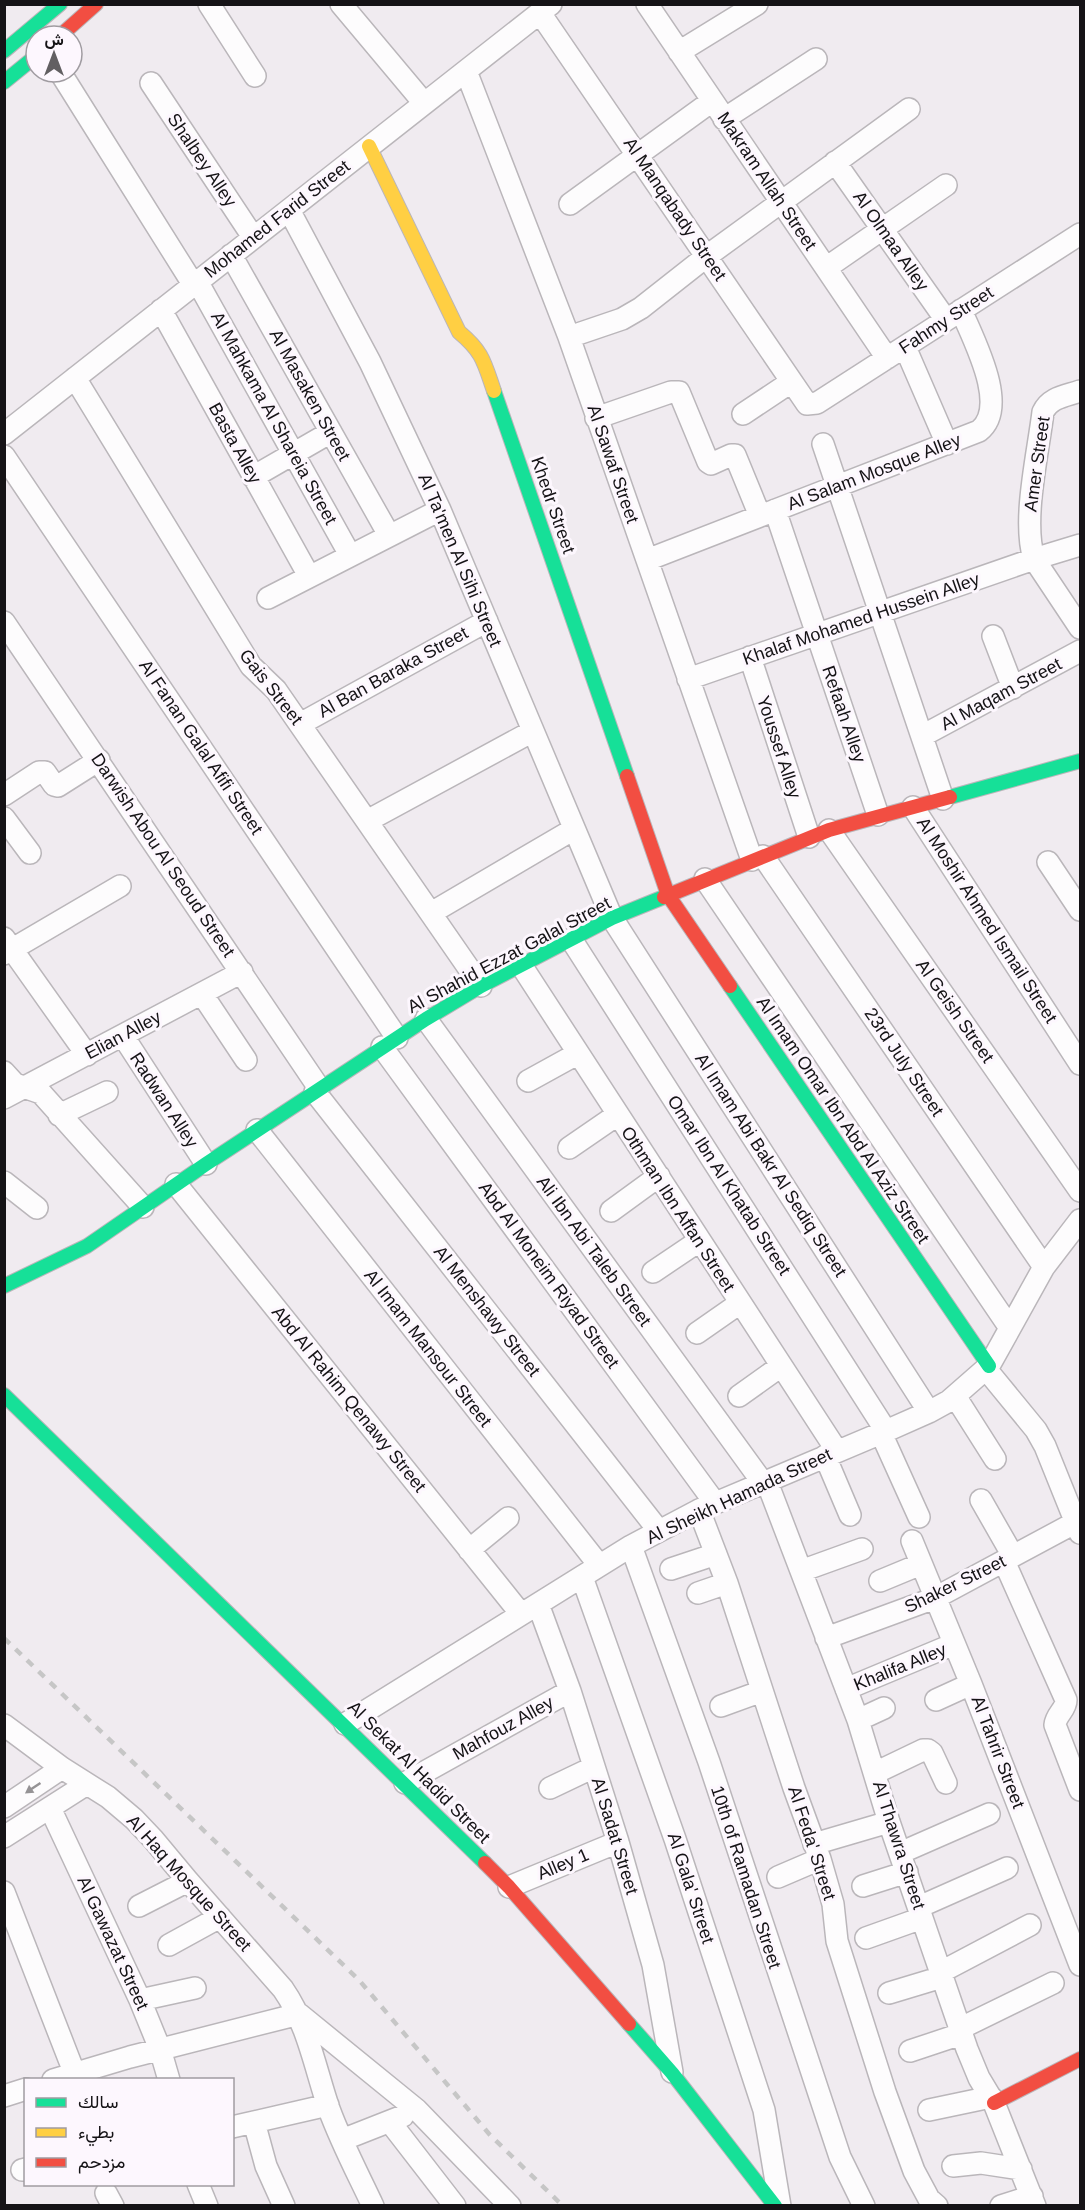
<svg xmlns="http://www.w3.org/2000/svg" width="1085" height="2210" viewBox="0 0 1085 2210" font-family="Helvetica,Vazirmatn,sans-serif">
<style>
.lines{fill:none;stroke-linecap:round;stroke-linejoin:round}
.street-casing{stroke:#bab6ba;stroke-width:24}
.fast-casing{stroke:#bab6ba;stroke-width:16}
.slow-casing{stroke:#bab6ba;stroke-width:16}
.jam-casing{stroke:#bab6ba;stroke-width:16}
.street{stroke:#fdfcfd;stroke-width:21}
.fast{stroke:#16e098;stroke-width:14}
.slow{stroke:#ffcf43;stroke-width:14}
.jam{stroke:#f24e42;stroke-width:14}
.rail{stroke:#c6c6c6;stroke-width:4.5;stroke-dasharray:8 8;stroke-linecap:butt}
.oneway{fill:#959395}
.labels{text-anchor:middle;stroke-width:6;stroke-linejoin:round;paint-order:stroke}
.street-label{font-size:18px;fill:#151316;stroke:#fdf7fe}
</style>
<rect width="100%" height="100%" fill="#f0ebf0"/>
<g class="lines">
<defs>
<path id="street" d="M209,4L255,76
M341,4L424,103
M647,4L887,358
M540,13L807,404L817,403L1080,234
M679,52L757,4
M466,71L569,337L752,860
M60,72L193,284
M151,83L253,237
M724,119L816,59
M835,162L946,320
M570,204L712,101
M289,210L370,362L440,510L612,918L929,1412
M231,255L389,535
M826,268L946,185
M197,281L350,555
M161,310L309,576
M569,337L622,319L641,308L707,256L909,109
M905,347L947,444
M75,378L251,666L276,690L481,986
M1080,391C1066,396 1050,397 1043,412C1038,454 1022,520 1034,559L1080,628
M743,414L791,382
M596,418L671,392H679L708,462L711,464L731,455H735L760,516
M4,434L551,4
M823,444L943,799
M4,456L397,1038
M253,477L331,432
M775,510L878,815
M647,560L979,431C1010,407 973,339 961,310
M268,598L440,510
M4,622L319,1088
M993,636L1013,688
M750,657L809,837
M688,679L1034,559L1080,545
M300,724L487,621
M922,736L1080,651
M4,795L39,772H45L54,785L58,786L99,760
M913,807L1080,1064
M4,818L30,853
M367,821L533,731
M829,830L1080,1191
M763,856L1044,1267
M1048,862L1080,910
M705,879L1010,1328
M431,913L574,829
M4,938L87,1055
M571,939L886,1431
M4,954L120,886
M521,965L837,1451
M202,994L246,1060
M426,1019L763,1483
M123,1036L206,1164
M382,1047L715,1503
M4,1072L15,1084L41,1093L143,1207
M528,1081L577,1054
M315,1092L659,1531
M4,1098L242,972
M59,1115L107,1092
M257,1130L599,1565
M569,1148L617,1115
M4,1182L37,1208
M176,1184L521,1614
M611,1211L659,1176
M653,1272L699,1241
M697,1333L740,1303
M986,1369L1036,1430L1045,1446L1080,1533
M739,1396L781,1366
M955,1396L995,1459
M881,1433L919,1517
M825,1456L850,1515
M767,1482L858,1720L889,1822L967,2049L979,2078L994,2103L1035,2206
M981,1500L1013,1556
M699,1510L727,1583L794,1788L820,1859L833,1904L837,1941L885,2092L914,2171L929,2199L937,2206
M912,1541L971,1684L1080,1965
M631,1546L709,1762L840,2157L864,2206
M469,1550L508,1518
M1004,1561L1066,1700C1066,1710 1056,1714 1055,1725L1080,1790
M671,1569L716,1554
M801,1571L862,1549
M582,1577L675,1839L764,2110L780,2206
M880,1581L921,1564
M698,1593L727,1583
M538,1604L570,1691L618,1842L653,1965L672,2072
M826,1638L935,1598L1080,1520
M846,1689L954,1644
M936,1700L971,1684
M721,1706L762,1691
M858,1720L884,1708
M345,1724L631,1546L699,1510L886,1431L929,1412L949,1401L989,1366L1044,1267L1080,1220
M4,1725L62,1768L108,1797L134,1819L153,1839L188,1881L283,1989C308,2025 315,2068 329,2109C341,2142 358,2174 373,2206
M875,1773L923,1750H928L932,1753L946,1783
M405,1783L570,1691
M550,1788L594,1767
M4,1807L62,1768
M50,1808L140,2000L160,2049L169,2080
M4,1837L87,1784
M814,1844L889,1822
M900,1853L989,1814
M778,1877L820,1859
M863,1886L907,1872
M509,1887L618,1842
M4,1892L74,2072
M139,1906L188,1881
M919,1907L1007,1868
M866,1938L922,1918
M169,1945L220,1917
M941,1972L1030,1925
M889,1993L942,1977
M140,2000L195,1988
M299,2014L417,2110L510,2206
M959,2029L1053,1983
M910,2051L961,2034
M53,2080L130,2057L299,2014
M4,2096L26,2089
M929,2110L991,2097
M254,2122L266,2166L284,2206
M390,2122L455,2206
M232,2127L328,2105
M342,2140L403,2116
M953,2166L981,2163L1021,2169
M22,2170L26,2169
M198,2184L207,2206
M106,2193L113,2206
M1001,2206L1032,2196"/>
<path id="fast" d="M4,51L60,4
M4,82L36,56
M494,391L627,776
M950,797L1080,761
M730,986L989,1366
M4,1286L87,1246L206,1164L426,1019L481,986L612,918L664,897
M4,1395L485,1863
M629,2024L672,2073L775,2206"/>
<path id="slow" d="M369,146L459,332C483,352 484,362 494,391"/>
<path id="jam" d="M60,36L96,4
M627,776L668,895L730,986
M664,897L829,830L950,797
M485,1863L509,1887L629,2024
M994,2103L1080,2059"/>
</defs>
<use href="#street" class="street-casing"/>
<use href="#fast" class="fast-casing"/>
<use href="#slow" class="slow-casing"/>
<use href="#jam" class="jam-casing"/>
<use href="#street" class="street"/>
<use href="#fast" class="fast"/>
<use href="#slow" class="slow"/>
<use href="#jam" class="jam"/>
<path class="rail" d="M4,1638L359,1980L490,2135L563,2206"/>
</g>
<defs><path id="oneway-solid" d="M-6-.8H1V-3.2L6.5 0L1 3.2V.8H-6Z" transform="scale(1.5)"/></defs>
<use class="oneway" href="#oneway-solid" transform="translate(33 1788) rotate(146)"/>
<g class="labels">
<g class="street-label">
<text transform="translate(202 160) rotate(56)" y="6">Shalbey Alley</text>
<text transform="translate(767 181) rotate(56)" y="6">Makram Allah Street</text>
<text transform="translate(675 209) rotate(56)" y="6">Al Manqabady Street</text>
<text transform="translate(277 219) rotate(-38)" y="6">Mohamed Farid Street</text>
<text transform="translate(891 241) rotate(55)" y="6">Al Olmaa Alley</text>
<text transform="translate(946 320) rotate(-33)" y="6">Fahmy Street</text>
<text transform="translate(310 395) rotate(61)" y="6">Al Masaken Street</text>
<text transform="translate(274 418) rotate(61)" y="6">Al Mahkama Al Shareia Street</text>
<text transform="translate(235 443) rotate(61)" y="6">Basta Alley</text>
<text transform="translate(613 464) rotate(71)" y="6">Al Sawaf Street</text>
<text transform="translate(1037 464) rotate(-82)" y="6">Amer Street</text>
<text transform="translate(874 472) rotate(-21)" y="6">Al Salam Mosque Alley</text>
<text transform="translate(553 505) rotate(71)" y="6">Khedr Street</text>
<text transform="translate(460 560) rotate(67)" y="6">Al Ta'men Al Sihi Street</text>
<text transform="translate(861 619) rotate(-19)" y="6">Khalaf Mohamed Hussein Alley</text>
<text transform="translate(393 672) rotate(-29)" y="6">Al Ban Baraka Street</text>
<text transform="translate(271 687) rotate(52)" y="6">Gais Street</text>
<text transform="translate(1001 694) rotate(-28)" y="6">Al Maqam Street</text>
<text transform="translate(844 714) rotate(71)" y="6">Refaah Alley</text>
<text transform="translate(201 747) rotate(56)" y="6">Al Fanan Galal Afifi Street</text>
<text transform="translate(779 747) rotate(72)" y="6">Youssef Alley</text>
<text transform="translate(163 855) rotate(56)" y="6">Darwish Abou Al Seoud Street</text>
<text transform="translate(987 920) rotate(57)" y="6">Al Moshir Ahmed Ismail Street</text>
<text transform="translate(509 955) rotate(-28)" y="6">Al Shahid Ezzat Galal Street</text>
<text transform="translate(955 1011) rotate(55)" y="6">Al Geish Street</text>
<text transform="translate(123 1035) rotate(-28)" y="6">Elian Alley</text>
<text transform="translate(904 1062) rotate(56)" y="6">23rd July Street</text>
<text transform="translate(164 1100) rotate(57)" y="6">Radwan Alley</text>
<text transform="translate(843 1120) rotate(56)" y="6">Al Imam Omar Ibn Abd Al Aziz Street</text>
<text transform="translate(771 1165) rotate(57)" y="6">Al Imam Abi Bakr Al Sediq Street</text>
<text transform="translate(729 1185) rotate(57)" y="6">Omar Ibn Al Khatab Street</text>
<text transform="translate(678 1209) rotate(57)" y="6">Othman Ibn Affan Street</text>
<text transform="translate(594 1251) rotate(54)" y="6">Ali Ibn Abi Taleb Street</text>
<text transform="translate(549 1275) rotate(54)" y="6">Abd Al Moneim Riyad Street</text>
<text transform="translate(487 1311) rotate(52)" y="6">Al Menshawy Street</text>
<text transform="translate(428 1348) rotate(52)" y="6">Al Imam Mansour Street</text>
<text transform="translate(349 1399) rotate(51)" y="6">Abd Al Rahim Qenawy Street</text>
<text transform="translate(739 1496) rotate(-25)" y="6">Al Sheikh Hamada Street</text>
<text transform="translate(955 1584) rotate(-26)" y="6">Shaker Street</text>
<text transform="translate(900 1667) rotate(-22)" y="6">Khalifa Alley</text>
<text transform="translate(503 1728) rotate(-29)" y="6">Mahfouz Alley</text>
<text transform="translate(998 1752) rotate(69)" y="6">Al Tahrir Street</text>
<text transform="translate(419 1772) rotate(45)" y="6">Al Sekat Al Hadid Street</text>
<text transform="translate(615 1836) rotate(73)" y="6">Al Sadat Street</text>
<text transform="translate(812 1843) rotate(72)" y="6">Al Feda' Street</text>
<text transform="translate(899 1845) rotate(72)" y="6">Al Thawra Street</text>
<text transform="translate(563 1864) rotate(-23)" y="6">Alley 1</text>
<text transform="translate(746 1877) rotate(72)" y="6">10th of Ramadan Street</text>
<text transform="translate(189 1883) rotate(48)" y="6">Al Haq Mosque Street</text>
<text transform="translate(691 1888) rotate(72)" y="6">Al Gala' Street</text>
<text transform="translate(113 1943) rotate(65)" y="6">Al Gawazat Street</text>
</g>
</g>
<rect width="1085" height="2210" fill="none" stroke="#151316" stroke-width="12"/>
<rect x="24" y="2078" width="210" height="108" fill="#fdf7fe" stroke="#a09ca1" stroke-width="1.5"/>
<rect x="36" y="2098" width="30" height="9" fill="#16e098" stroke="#a09ca1" stroke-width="1.5"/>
<text x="78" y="2108" font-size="18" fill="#151316">سالك</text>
<rect x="36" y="2128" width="30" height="9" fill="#ffcf43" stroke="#a09ca1" stroke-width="1.5"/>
<text x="78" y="2138" font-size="18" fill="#151316">بطيء</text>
<rect x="36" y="2158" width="30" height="9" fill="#f24e42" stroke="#a09ca1" stroke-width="1.5"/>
<text x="78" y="2168" font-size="18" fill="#151316">مزدحم</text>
<g transform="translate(54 54)"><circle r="28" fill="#fdf7fe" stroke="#a09ca1" stroke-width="1.5"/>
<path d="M0-4.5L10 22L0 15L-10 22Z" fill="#625f62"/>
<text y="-9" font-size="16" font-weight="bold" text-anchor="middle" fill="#151316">ش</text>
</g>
</svg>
